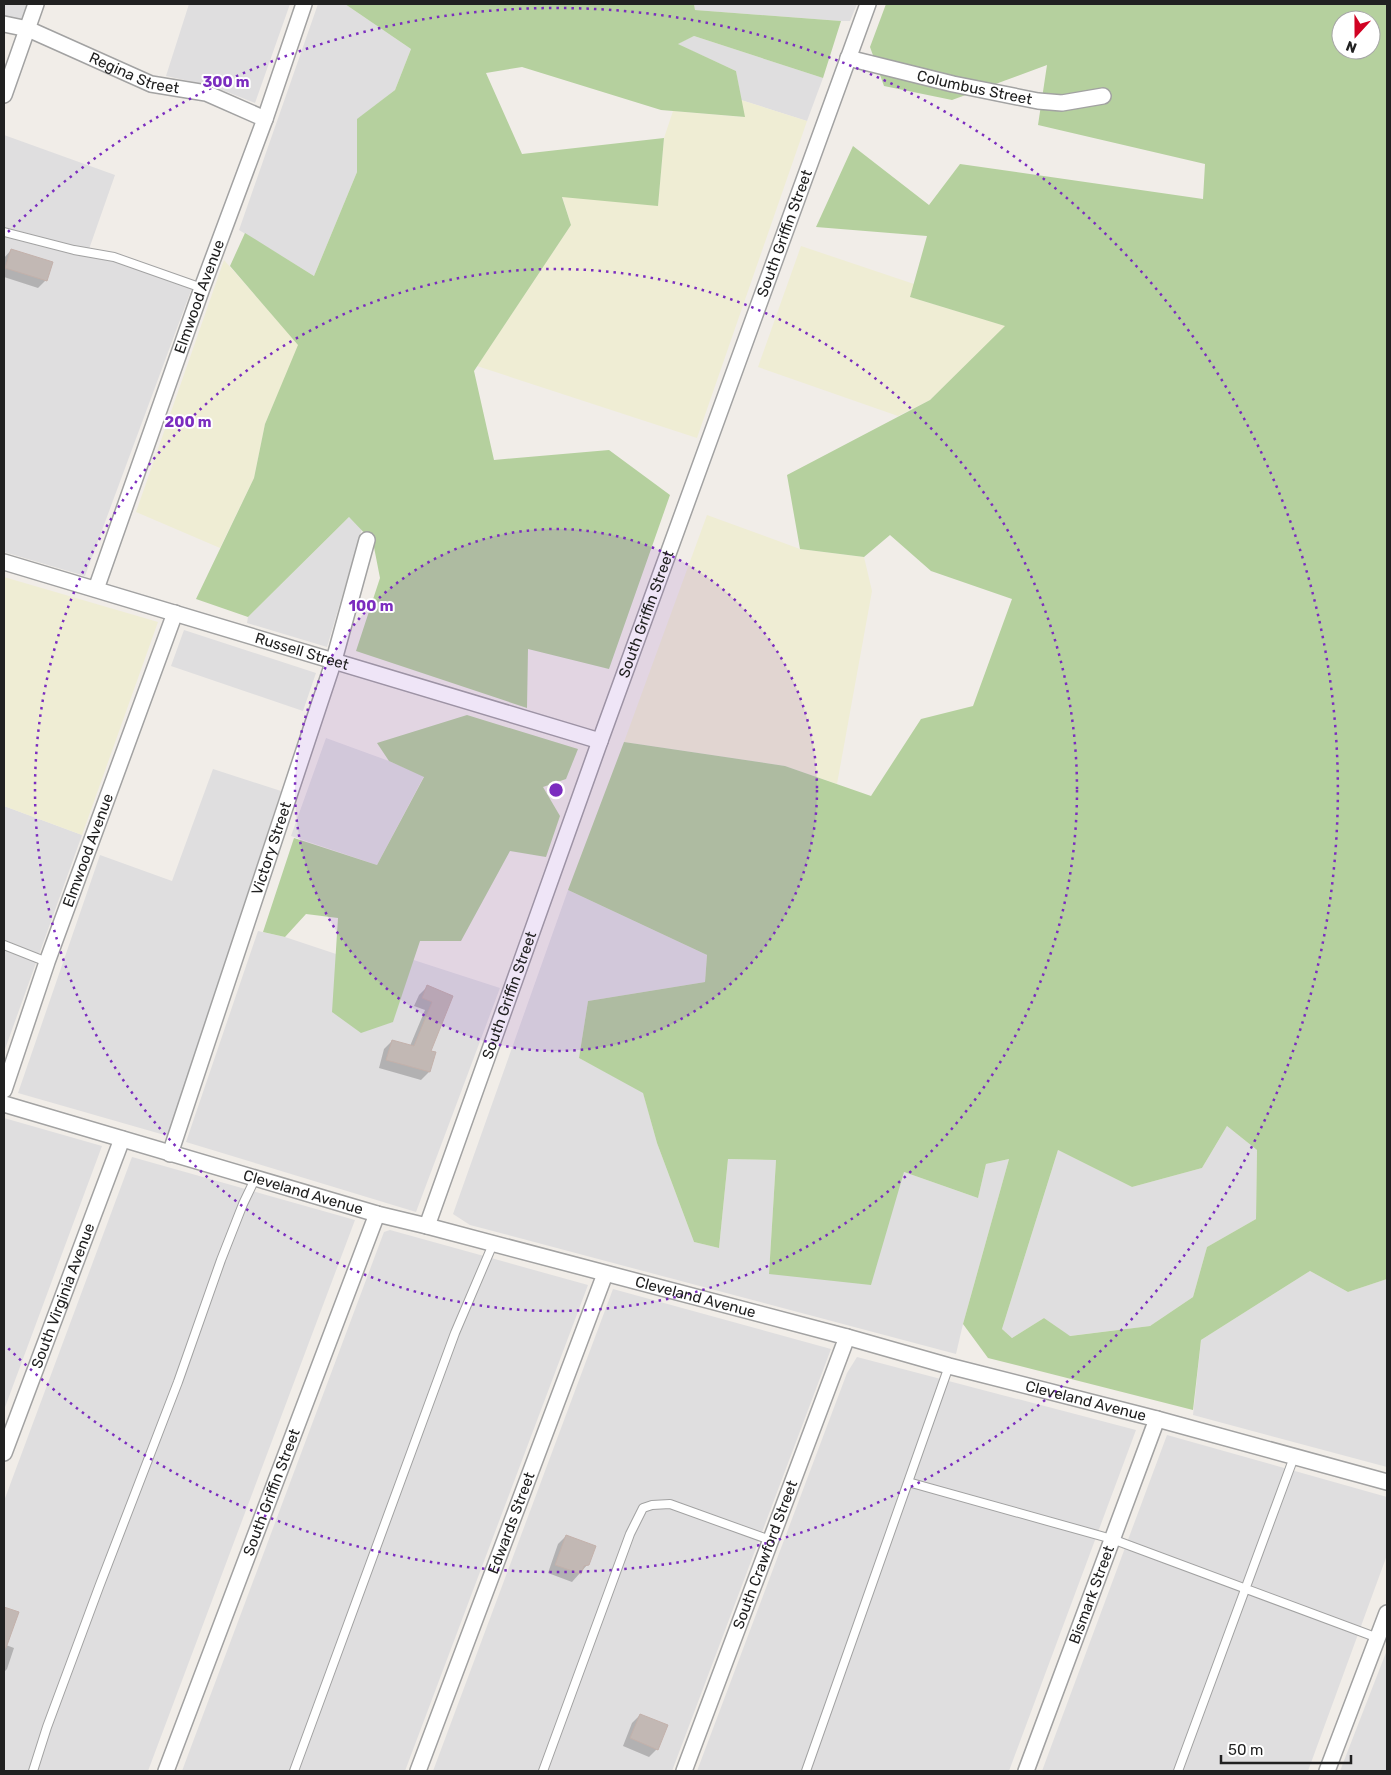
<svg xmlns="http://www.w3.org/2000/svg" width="1391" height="1775" viewBox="0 0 1391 1775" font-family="Rubik,sans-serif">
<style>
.residential{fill:#dfdedf}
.farmland{fill:#efedd4}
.forest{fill:#b5d09e;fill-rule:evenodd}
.shadow{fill:#0003}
.building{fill:#c2b8b4;stroke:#c3b1ab}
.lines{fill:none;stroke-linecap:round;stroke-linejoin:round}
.service-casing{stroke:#a2a2a2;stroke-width:10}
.minor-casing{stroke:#a2a2a2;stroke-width:18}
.service{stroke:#fff;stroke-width:8}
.minor{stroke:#fff;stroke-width:15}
.ring{fill:none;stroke:#7b2cbf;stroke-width:2.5;stroke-dasharray:2.5 5}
.labels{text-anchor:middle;stroke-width:4;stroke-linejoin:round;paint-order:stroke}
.street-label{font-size:15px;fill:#212121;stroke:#fff}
.centre{fill:#7b2cbf;stroke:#fff;stroke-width:2.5}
.ring-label{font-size:15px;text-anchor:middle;font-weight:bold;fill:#7b2cbf;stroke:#fff;stroke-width:4;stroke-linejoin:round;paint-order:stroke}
</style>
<rect width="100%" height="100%" fill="#f1ede8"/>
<path class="residential" d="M4,4H28L22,21L4,17Z
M189,4H290L255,103L212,86L166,76Z
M318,4H345L411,49L395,90L358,119L357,172L314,276L239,230Z
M694,4H857L850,21H841L695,10Z
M694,36L823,78L807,121L741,100L736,71L677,44Z
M4,135L115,175L88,252L193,285L85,576L4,552Z
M349,517L362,529L327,647L247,623L248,617Z
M184,630L316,673L303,711L171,666Z
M326,738L389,761L424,776L377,865L291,836Z
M213,769L281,791L168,1136L18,1093L100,855L172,881Z
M4,806L82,835L4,1052Z
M568,890L707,955L705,982L588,1001L579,1058L643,1092L657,1143L694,1242L719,1248L728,1159L776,1160L769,1274L904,1172L978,1198L986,1164L1009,1159L963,1324L956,1354L470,1225L453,1214Z
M258,931L285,937L381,969L389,952L500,988L416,1212L186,1142Z
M4,1118L102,1146L4,1410Z
M1227,1126L1257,1150L1256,1219L1207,1247L1193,1297L1150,1326L1069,1336L1044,1318L1012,1338L1002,1329L1058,1150L1132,1187L1202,1168Z
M132,1157L355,1220L148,1771H4V1501Z
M390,1230L588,1285L405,1771H182L384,1232Z
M1310,1271L1348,1292L1387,1279V1467L1193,1415L1201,1340Z
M613,1289L831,1349L672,1771H433Z
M857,1357L1136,1430L1009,1771H697L847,1373Z
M1167,1435L1387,1497V1555L1308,1771H1042Z
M1387,1650V1771H1340Z"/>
<path class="farmland" d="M741,100L807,121L697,438L477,366L571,225L562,196L658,205L664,138L673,111L744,117Z
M801,246L914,284L910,297L1006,326L930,400L898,416L758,367Z
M224,260L299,345L265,424L254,478L220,548L136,512Z
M707,515L800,549L864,557L872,591L837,784L785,766L624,742Z
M4,577L158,622L82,835L4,806Z"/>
<path class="forest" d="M345,4H694L695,10L841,21L823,78L694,36L678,44L736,71L745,117L661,110L522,67L486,73L522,154L664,138L658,206L562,197L571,225L474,371L494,460L609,450L670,495L609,669L528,649L527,708L356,651L380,578L373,542L349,517L248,617L196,599L254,478L265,424L298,345L230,266L245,233L314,276L357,172V119L395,90L411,49Z
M886,4H1387V1279L1348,1292L1310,1271L1201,1340L1193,1410L988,1358L963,1324L1009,1159L986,1164L978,1198L904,1172L871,1285L769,1274L776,1160L728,1159L719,1248L694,1242L657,1143L643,1093L579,1058L588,1001L705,982L707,955L568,890L624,742L785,766L871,796L921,719L973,706L1012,599L931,571L890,535L864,557L800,549L787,475L930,400L1005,326L910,297L927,236L816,227L853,146L929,205L960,164L1203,199L1205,164L1038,125L1047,65L952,100L884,86L870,47ZM1341,20H1371V50H1341ZM1227,1126L1257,1150L1256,1219L1207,1247L1193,1297L1150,1326L1070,1336L1044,1318L1012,1338L1002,1329L1058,1150L1132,1187L1202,1168Z
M467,715L578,749L566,779L543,787L560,816L546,857L510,851L461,941H420L393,1022L361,1033L332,1012L338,918L306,914L285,937L263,932L294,838L377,865L424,777L389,761L377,743Z"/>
<path class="shadow" d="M11,250L46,280L38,288L4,277V258Z
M427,987L451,997L429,1052V1072L421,1080L379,1068L384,1049L392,1041L410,1046L425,1010L414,1006L419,995Z
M566,1536L588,1564L572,1582L548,1573L558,1544Z
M4,1608L17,1613L6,1645L14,1648L7,1669L4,1672Z
M640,1715L657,1749L649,1757L623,1746L632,1723Z"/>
<path class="building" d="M11,249L53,262L47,281L5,268Z
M427,985L453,996L431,1051L436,1052L430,1072L386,1060L392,1040L414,1046L432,1002L422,998Z
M566,1535L596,1546L589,1565L584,1566L581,1574L555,1565Z
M4,1607L19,1612L6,1648H4Z
M640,1714L668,1725L658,1750L630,1738Z"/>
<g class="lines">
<defs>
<path id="service" d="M4,232L74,250L114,257L202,288
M4,945L47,962
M908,1482L1112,1539L1378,1638
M33,1771L47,1727L99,1587L178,1382L221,1260L243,1204L255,1179
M294,1771L455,1333L493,1244
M543,1771L630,1534L643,1508L652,1505L670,1504L770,1540
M806,1771L949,1366
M1178,1771L1294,1457"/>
<g id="minor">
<path id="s1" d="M4,24L28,29L151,84L206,93L265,119"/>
<path id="s2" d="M848,58L953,84L1038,101L1062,103L1103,96"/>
<path d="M4,95L36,4"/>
<path id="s3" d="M4,562L600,741"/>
<path id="s4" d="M96,589L202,288L265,119L304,4"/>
<path id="s5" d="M4,1090L47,962L175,613"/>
<path id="s6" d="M4,1104L377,1214L427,1226L847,1337L949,1366L1157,1419L1387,1482"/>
<path id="s7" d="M170,1154L334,660L367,540"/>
<path id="s8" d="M427,1226L600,741L868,4"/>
<path id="s9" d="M4,1453L122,1139"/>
<path id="s10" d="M166,1771L377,1214"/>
<path id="s11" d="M418,1771L605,1274"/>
<path id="s12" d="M684,1771L847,1337"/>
<path id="s13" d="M1026,1771L1157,1419"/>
<path d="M1327,1771L1387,1613"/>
</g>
</defs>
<use href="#service" class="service-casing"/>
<use href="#minor" class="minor-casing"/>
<use href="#service" class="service"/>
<use href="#minor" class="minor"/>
</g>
<circle cx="556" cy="790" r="261" fill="#7b2cbf" fill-opacity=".12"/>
<g class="ring">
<circle cx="556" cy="790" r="261"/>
<circle cx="556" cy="790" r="521"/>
<path d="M8 232A782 782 0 1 1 8 1348"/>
</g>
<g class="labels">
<g class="street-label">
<text dy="5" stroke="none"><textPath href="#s1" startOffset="140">Regina Street</textPath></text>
<text dy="5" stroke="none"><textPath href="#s2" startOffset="130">Columbus Street</textPath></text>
<text dy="5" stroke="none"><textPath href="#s8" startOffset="1055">South Griffin Street</textPath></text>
<text dy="5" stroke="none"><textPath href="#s4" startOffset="310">Elmwood Avenue</textPath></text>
<text dy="5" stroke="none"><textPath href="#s8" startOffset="650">South Griffin Street</textPath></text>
<text dy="5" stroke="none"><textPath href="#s3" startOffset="311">Russell Street</textPath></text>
<text dy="5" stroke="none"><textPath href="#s7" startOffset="322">Victory Street</textPath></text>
<text dy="5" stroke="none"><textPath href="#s5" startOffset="254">Elmwood Avenue</textPath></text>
<text dy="5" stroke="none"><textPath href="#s8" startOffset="245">South Griffin Street</textPath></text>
<text dy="5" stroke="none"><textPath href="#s6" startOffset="312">Cleveland Avenue</textPath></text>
<text dy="5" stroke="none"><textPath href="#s9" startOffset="168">South Virginia Avenue</textPath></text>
<text dy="5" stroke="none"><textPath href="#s6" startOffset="718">Cleveland Avenue</textPath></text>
<text dy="5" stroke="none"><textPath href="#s6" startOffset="1122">Cleveland Avenue</textPath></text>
<text dy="5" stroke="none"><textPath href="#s10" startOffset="298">South Griffin Street</textPath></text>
<text dy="5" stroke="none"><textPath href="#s11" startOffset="265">Edwards Street</textPath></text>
<text dy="5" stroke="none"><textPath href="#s12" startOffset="231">South Crawford Street</textPath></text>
<text dy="5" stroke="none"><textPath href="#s13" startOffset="188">Bismark Street</textPath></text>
</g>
</g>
<circle cx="556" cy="790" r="8" class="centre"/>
<g class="ring-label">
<text x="226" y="87">300 m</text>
<text x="188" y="427">200 m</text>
<text x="371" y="611">100 m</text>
</g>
<rect width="1391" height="1775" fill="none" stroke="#212121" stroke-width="10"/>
<g transform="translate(1356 35) rotate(201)"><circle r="24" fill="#ffffff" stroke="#a6a6a6"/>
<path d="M0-4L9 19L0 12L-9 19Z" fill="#d10223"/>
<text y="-8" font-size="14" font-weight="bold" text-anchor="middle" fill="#212121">N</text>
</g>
<path d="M1221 1755v8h130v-8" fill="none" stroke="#212121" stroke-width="2.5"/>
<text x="1228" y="1755" font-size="15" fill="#212121" stroke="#ffffff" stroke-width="4" paint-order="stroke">50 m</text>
</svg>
